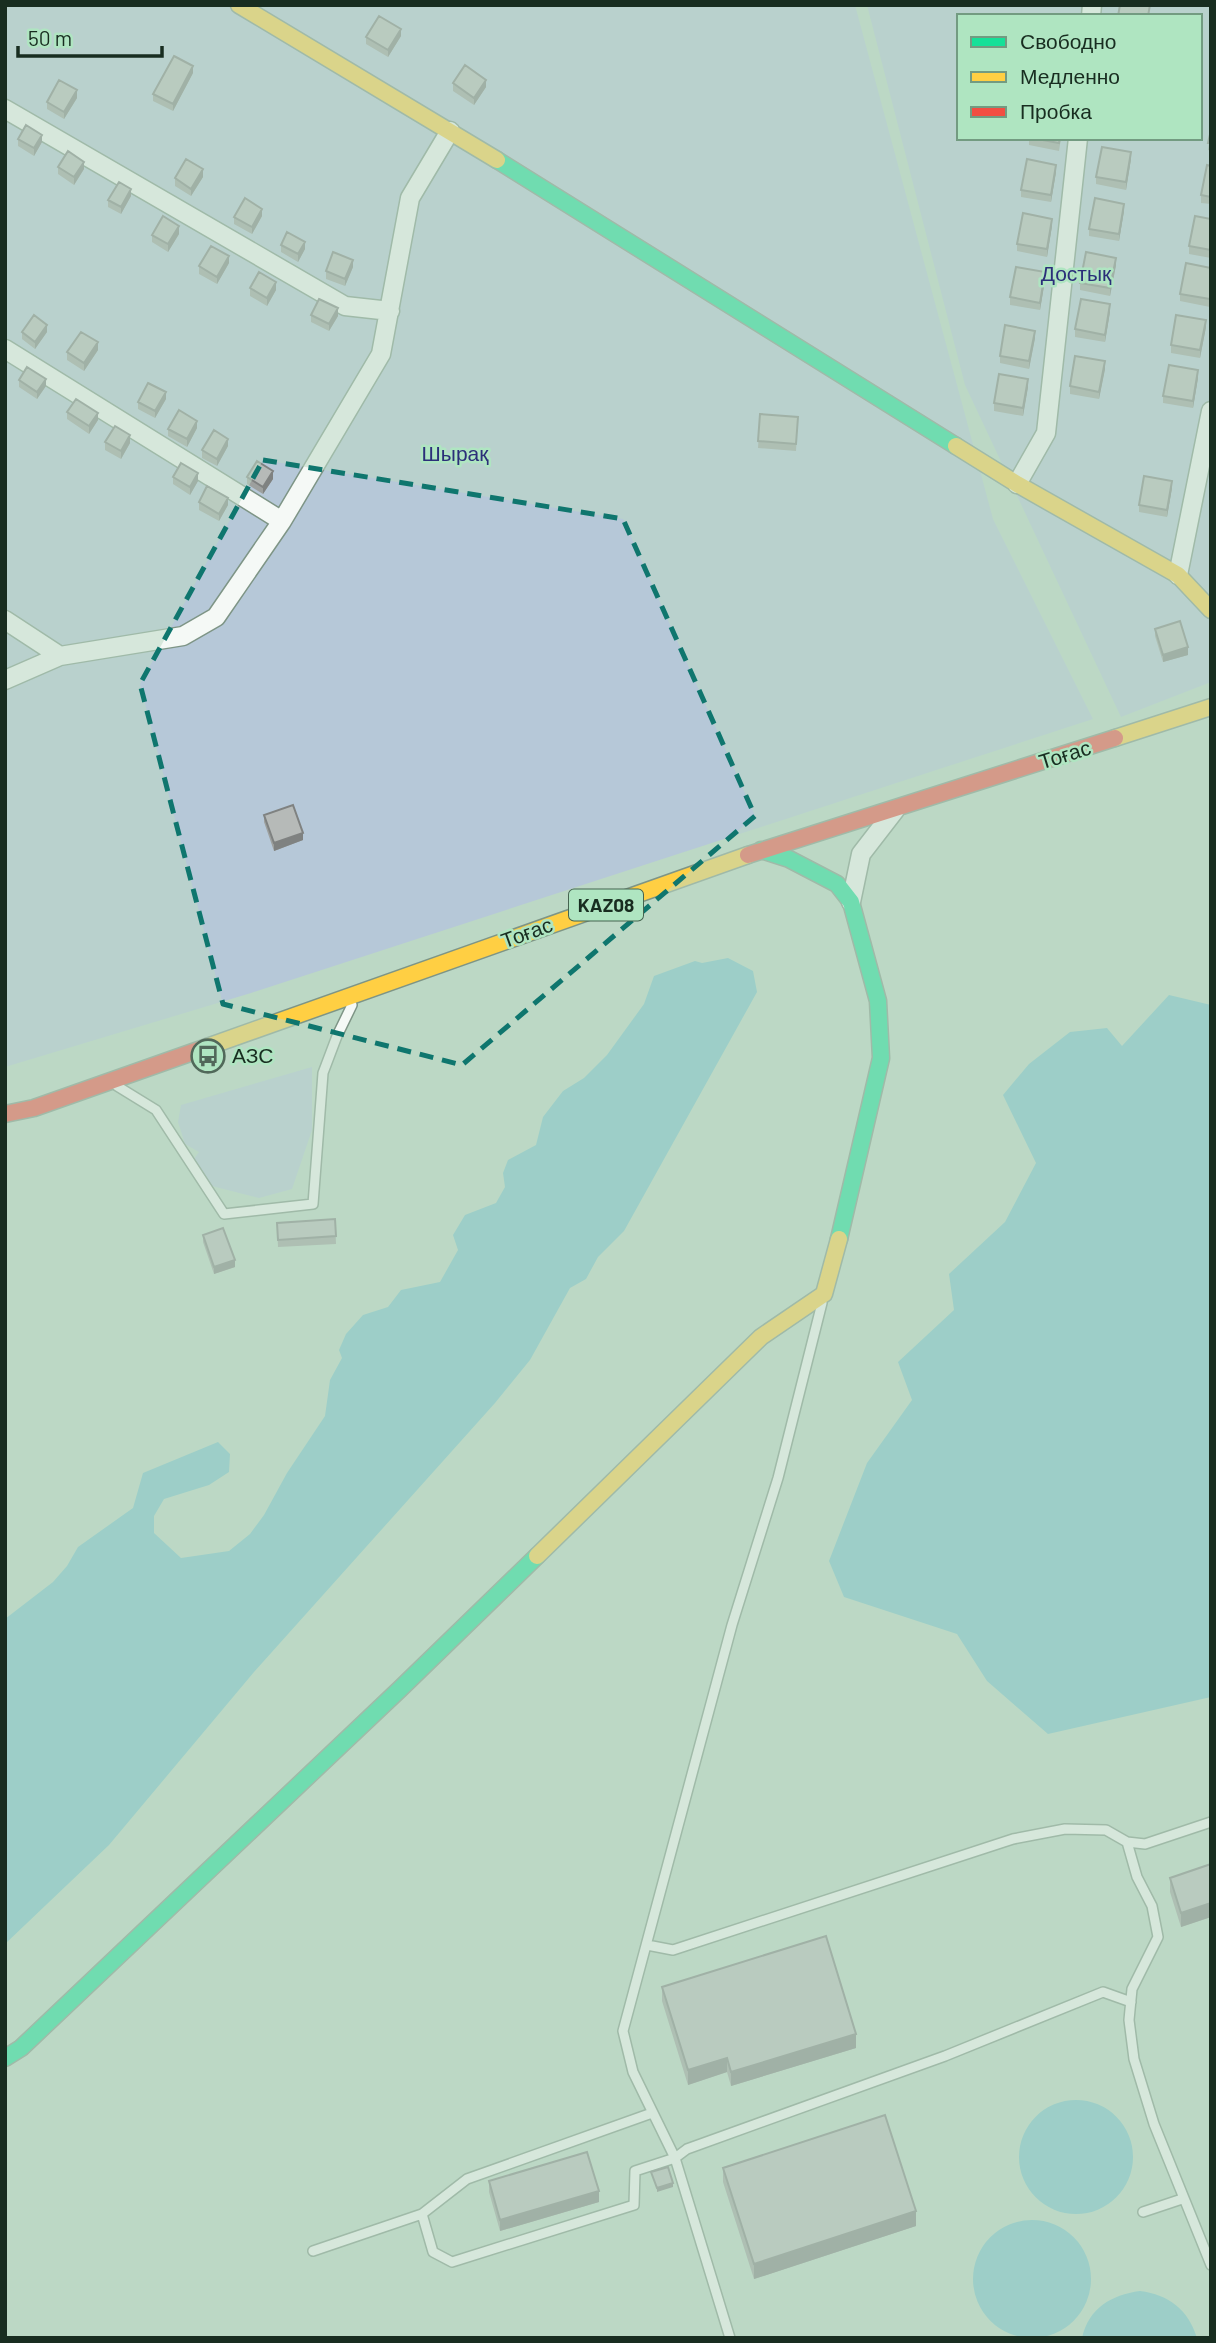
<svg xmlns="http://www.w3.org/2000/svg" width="1216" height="2343" viewBox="0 0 1216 2343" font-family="Barlow,sans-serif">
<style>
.green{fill:#b6c8d8;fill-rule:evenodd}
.water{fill:#78c2cc}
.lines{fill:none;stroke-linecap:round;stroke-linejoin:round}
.lane-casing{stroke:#7e9586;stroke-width:12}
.street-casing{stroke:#7e9586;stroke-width:21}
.fast-casing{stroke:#7e9586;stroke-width:19}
.slow-casing{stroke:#7e9586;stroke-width:19}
.jam-casing{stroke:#7e9586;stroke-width:19}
.lane{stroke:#f5f9f6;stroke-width:9}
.street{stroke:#f5f9f6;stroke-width:18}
.fast{stroke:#16e098;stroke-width:16}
.slow{stroke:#ffcf43;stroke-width:16}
.jam{stroke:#f24e42;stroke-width:16}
.wall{fill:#9da09e}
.shaded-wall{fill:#7f8281}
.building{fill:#b6bab8;stroke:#7f8281;stroke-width:2}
.marked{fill:none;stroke:#0f766e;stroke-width:5;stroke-dasharray:14 9;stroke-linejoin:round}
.labels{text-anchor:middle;stroke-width:5;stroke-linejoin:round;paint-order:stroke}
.shield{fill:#afe5c1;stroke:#456450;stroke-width:2}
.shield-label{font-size:19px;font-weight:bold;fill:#182d20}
.park-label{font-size:21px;fill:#2b2f79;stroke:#afe5c1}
.street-label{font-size:21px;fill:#182d20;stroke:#afe5c1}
.poi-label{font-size:21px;fill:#182d20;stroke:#afe5c1;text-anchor:start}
</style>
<rect width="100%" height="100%" fill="#bcd8c5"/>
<path class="green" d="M5,5H855L993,519L1093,719L251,993L5,1067Z
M867,5H1211V682L1121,717L965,385ZM959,16H1200V138H959Z
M312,1067V1130L292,1189L259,1198L212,1186L194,1159L199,1152L185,1144L178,1122L181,1105Z"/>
<path class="water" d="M728,958L753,971L757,992L624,1231L598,1257L586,1279L570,1288L530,1360L495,1403L254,1672L109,1845L5,1944V1619L53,1582L67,1566L78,1547L133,1508L143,1473L218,1442L230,1454L229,1472L209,1485L164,1499L154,1516V1533L181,1558L229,1551L250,1534L264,1515L287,1473L325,1416L330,1380L342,1358L339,1350L346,1334L363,1315L388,1307L401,1290L440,1282L458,1250L453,1235L465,1215L496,1203L505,1187L503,1173L508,1160L536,1145L543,1117L563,1091L584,1078L607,1055L644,1004L654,976L695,961L702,963Z
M1169,995L1211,1005V1697L1048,1734L987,1681L957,1634L844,1597L829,1561L867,1463L912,1400L898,1362L954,1310L949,1274L1005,1222L1036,1163L1003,1095L1029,1064L1070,1032L1107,1028L1122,1046Z
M1019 2157a57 57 0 1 1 114 0a57 57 0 1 1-114 0Z
M973 2279a59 59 0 1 1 118 0a59 59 0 1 1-118 0Z
M1140,2291C1169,2295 1188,2309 1197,2338H1082C1089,2308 1111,2295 1140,2291Z"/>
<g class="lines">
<defs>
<path id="lane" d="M117,1086L156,1110L224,1214L313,1204L323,1073L337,1036L352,1005
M1127,1842L1145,1844L1211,1822
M647,1945L673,1950L1013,1839L1065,1829L1106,1830L1127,1842L1137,1877L1152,1906L1158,1937L1132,1989L1129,2020L1134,2059L1154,2124L1211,2265
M652,2113L467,2179L422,2214L433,2252L452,2262L634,2205L635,2171L675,2158L687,2149L945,2056L1103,1992L1131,2002
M1143,2212L1182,2199
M313,2251L422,2214
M730,2338L675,2158L633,2072L623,2031L732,1625L778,1478L822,1303"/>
<path id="street" d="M1091,16L1092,5
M5,109L345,306L390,311
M5,349L282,521
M1017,484L1046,433L1078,138
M1178,575L1211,411
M5,620L60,656
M5,680L60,656L183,636L216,617L282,521L381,354L410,198L450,131
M851,902L861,854L895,810"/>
<path id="fast" d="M497,160L956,446
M761,850L789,859L837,884L851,902L878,1001L881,1058L839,1239
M5,2058L21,2048L400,1689L537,1556"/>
<path id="slow" d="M239,5L497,160
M956,446L1017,484L1178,575L1211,610
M1115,738L1211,707
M207,1047L748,855
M537,1556L761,1337L824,1294L839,1239"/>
<path id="jam" d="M748,855L1115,738
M5,1114L34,1108L207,1047"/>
</defs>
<use href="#lane" class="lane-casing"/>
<use href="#street" class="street-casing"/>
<use href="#fast" class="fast-casing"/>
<use href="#slow" class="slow-casing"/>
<use href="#jam" class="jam-casing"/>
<use href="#lane" class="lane"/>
<use href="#street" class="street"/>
<use href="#fast" class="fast"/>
<use href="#slow" class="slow"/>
<use href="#jam" class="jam"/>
</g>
<path class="wall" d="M401,36L388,57L366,44V37Z
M193,73L173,111L153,101V94Z
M453,83L486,87L474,105L453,91Z
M77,98L64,119L47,109V102Z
M1211,130V151L1208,150Z
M1029,138H1061L1059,151L1029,145Z
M18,139L42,142L34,156L18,146Z
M1131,159L1126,190L1096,184V177Z
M1211,166V204L1201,203V195Z
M58,167L84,169L74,185L58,174Z
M1056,172L1051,202L1021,197V190Z
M203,177L191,196L175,186V178Z
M131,196L121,214L108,207V200Z
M1124,211L1119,241L1089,236V229Z
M262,216L252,234L234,224V217Z
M1211,219V258L1189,254V246Z
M1052,226L1047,257L1017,251V244Z
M179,234L168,252L152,242V235Z
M281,245L305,249L298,262L281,252Z
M229,263L217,284L199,274V266Z
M1116,265L1110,296L1080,290V283Z
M353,267L345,286L326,279V271Z
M1211,268V301L1210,307L1180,301V294Z
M1045,280L1040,310L1010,305V297Z
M250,288L276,290L267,306L250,296Z
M1110,312L1105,342L1075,337V329Z
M311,315L338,316L329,331L311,322Z
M1206,327L1200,358L1171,353V345Z
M22,332H47L35,349L22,339Z
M1035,338L1029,369L1000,363V356Z
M98,350L84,371L67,360V352Z
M1105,369L1099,399L1070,394V386Z
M1198,378L1193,408L1163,403V396Z
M19,380L46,386L37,399L19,387Z
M1028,387L1023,416L994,411V403Z
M166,399L155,418L138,409V402Z
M67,412L98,420L89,434L67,419Z
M760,414L798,417L796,451L758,448Z
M197,428L187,447L168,436V429Z
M105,442L130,443L121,459L105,450Z
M228,446L217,466L202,458V450Z
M173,477L198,481L190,495L173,484Z
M247,477L273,479L263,494L247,484Z
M1172,488L1167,517L1139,512V505Z
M199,502L228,505L219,521L199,510Z
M1155,629L1188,655L1163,662L1155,636Z
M264,815L303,840L274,851L264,822Z
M335,1219L336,1244L278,1247L277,1223Z
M203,1235L235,1267L214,1274L203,1242Z
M1211,1864V1917L1181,1927L1170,1892V1878Z
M662,1987L856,2048L731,2086L727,2072L688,2085L662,2001Z
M723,2168L916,2226L754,2279L723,2182Z
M489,2181L599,2202L500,2231L489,2192Z"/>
<path class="shaded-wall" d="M401,29V36L388,57V50Z
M193,66V73L173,111V104Z
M486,80V87L474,105V98Z
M77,90V98L64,119V112Z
M42,135V142L34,156V148Z
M1131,152V159L1126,190V182Z
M84,162V169L74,185V177Z
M1056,165V172L1051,202V195Z
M203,169V177L191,196V189Z
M131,189V196L121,214V207Z
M1124,204V211L1119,241V234Z
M262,209V216L252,234V227Z
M1052,219V226L1047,257V249Z
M179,226V234L168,252V244Z
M305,242V249L298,262V254Z
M229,256V263L217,284V277Z
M1116,258V265L1110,296V288Z
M353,260V267L345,286V279Z
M1045,272V280L1040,310V303Z
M276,282V290L267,306V298Z
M1110,304V312L1105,342V335Z
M338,308V316L329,331V324Z
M1206,320V327L1200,358V350Z
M47,325V332L35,349V342Z
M1035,331V338L1029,369V361Z
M98,342V350L84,371V363Z
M1105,361V369L1099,399V392Z
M1198,370V378L1193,408V401Z
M46,379V386L37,399V392Z
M1028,379V387L1023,416V408Z
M166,392V399L155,418V411Z
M98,413V420L89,434V426Z
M197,421V428L187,447V439Z
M130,435V443L121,459V451Z
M228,439V446L217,466V459Z
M273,471V479L263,494V487Z
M198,473V481L190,495V487Z
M1172,481V488L1167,517V510Z
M228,498V505L219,521V514Z
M1188,647V655L1163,662V655Z
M303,833V840L274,851V843Z
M235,1260V1267L214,1274V1267Z
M1211,1903V1917L1181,1927V1913Z
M856,2034V2048L731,2086V2072Z
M727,2058V2072L688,2085V2070Z
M673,2183V2187L657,2192V2188Z
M599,2191V2202L500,2231V2220Z
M916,2211V2226L754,2279V2264Z"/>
<path class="building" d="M1120,5H1150L1148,16H1118Z
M379,16L401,29L388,50L366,37Z
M174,56L193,66L173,104L153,94Z
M465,65L486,80L474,98L453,83Z
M59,80L77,90L64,112L47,102Z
M26,125L42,135L34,148L18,139Z
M1211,130V143H1208Z
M1032,138H1060L1059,143Z
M1102,147L1131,152L1126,182L1096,177Z
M68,151L84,162L74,177L58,167Z
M186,159L203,169L191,189L175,178Z
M1027,159L1056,165L1051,195L1021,190Z
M1207,165L1211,166V197L1201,195Z
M119,182L131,189L121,207L108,200Z
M245,198L262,209L252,227L234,217Z
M1095,198L1124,204L1119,234L1089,229Z
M1023,213L1052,219L1047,249L1017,244Z
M163,216L179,226L168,244L152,235Z
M1195,216L1211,219V250L1189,246Z
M287,232L305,242L298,254L281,245Z
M211,246L229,256L217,277L199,266Z
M333,252L353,260L345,279L326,271Z
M1086,252L1116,258L1110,288L1080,283Z
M1186,263L1211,268L1210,299L1180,294Z
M1016,267L1045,272L1040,303L1010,297Z
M259,272L276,282L267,298L250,288Z
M319,299L338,308L329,324L311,315Z
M1081,299L1110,304L1105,335L1075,329Z
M34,315L47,325L35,342L22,332Z
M1176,315L1206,320L1200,350L1171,345Z
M1005,325L1035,331L1029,361L1000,356Z
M81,332L98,342L84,363L67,352Z
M1075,356L1105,361L1099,392L1070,386Z
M1169,365L1198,370L1193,401L1163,396Z
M27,367L46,379L37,392L19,380Z
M999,374L1028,379L1023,408L994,403Z
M148,383L166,392L155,411L138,402Z
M76,399L98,413L89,426L67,412Z
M179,410L197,421L187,439L168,429Z
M760,414L798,417L796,444L758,441Z
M115,426L130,435L121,451L105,442Z
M214,430L228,439L217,459L202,450Z
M257,461L273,471L263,487L247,477Z
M181,463L198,473L190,487L173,477Z
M1144,476L1172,481L1167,510L1139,505Z
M207,486L228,498L219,514L199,502Z
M1180,621L1188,647L1163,655L1155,629Z
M293,805L303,833L274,843L264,815Z
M335,1219L336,1236L278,1240L277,1223Z
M223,1228L235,1260L214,1267L203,1235Z
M1211,1864V1903L1181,1913L1170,1878Z
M826,1936L856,2034L731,2072L727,2058L688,2070L662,1987Z
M885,2115L916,2211L754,2264L723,2168Z
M587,2152L599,2191L500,2220L489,2181Z
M668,2167L673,2183L657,2188L651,2172Z"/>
<path d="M0 0H1216V2343H0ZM263,460L623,519L755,816L462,1065L223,1004L140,684Z" fill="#bcd8c5" fill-opacity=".55" fill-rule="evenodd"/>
<path class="marked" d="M263,460L623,519L755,816L462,1065L223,1004L140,684Z"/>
<defs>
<symbol id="bus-ring" viewBox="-11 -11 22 22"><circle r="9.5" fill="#afe5c1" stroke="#51695a" stroke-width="1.5"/><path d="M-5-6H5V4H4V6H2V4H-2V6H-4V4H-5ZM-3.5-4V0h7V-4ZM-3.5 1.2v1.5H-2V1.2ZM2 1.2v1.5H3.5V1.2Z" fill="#51695a"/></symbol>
</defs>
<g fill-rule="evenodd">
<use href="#bus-ring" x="189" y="1037" width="38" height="38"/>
</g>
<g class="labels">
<rect class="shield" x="569" y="889.5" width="74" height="31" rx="5"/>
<g class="shield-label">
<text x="606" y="912">KAZ08</text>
</g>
<g class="park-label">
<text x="1076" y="281">Достық</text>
<text x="455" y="461">Шырақ</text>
</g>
<g class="street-label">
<text transform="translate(1065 755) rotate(-17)" y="7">Тоғас</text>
<text transform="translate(527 933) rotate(-20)" y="7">Тоғас</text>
</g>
<g class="poi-label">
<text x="232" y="1063">АЗС</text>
</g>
</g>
<rect width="1216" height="2343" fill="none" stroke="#182d20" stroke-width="14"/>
<rect x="957" y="14" width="245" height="126" fill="#afe5c1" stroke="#739b81" stroke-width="2"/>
<rect x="971" y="37" width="35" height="10" fill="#16e098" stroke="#739b81" stroke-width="2"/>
<text x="1020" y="49" font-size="21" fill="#182d20">Свободно</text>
<rect x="971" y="72" width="35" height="10" fill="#ffcf43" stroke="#739b81" stroke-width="2"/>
<text x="1020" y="84" font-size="21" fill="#182d20">Медленно</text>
<rect x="971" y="107" width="35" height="10" fill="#f24e42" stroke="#739b81" stroke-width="2"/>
<text x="1020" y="119" font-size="21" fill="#182d20">Пробка</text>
<path d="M18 46v10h144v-10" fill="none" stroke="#182d20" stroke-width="3.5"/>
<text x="28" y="46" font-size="21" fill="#182d20" stroke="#afe5c1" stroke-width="5" paint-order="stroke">50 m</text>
</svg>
